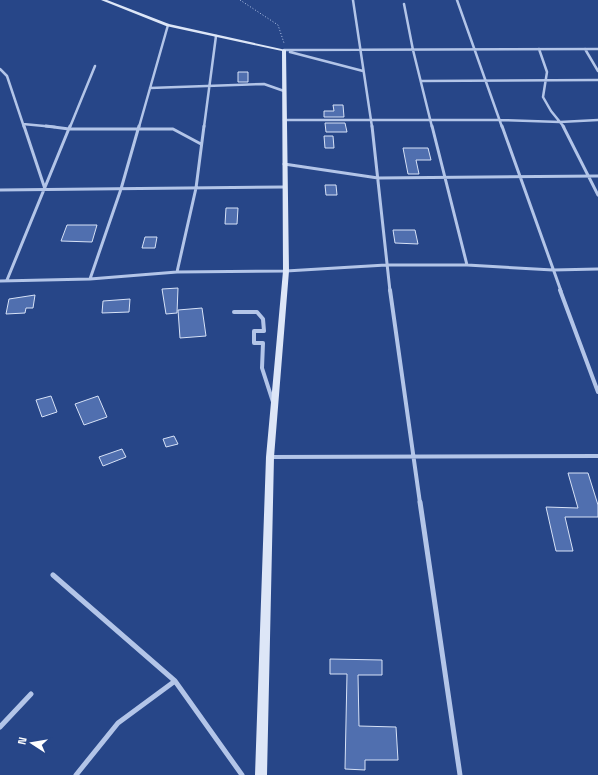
<svg xmlns="http://www.w3.org/2000/svg" width="598" height="775" viewBox="0 0 598 775" font-family="'Space Grotesk',sans-serif">
<style>
.building{fill:#506faf;stroke:#d7e2f7}
.lines{fill:none;stroke-linecap:round;stroke-linejoin:round}
.path{stroke:#b3c5e8;stroke-width:1;stroke-dasharray:1 2;stroke-linecap:butt}
.street-far3{stroke:#b3c5e8;stroke-width:2.5}
.street-far2{stroke:#b3c5e8;stroke-width:3}
.street-far1{stroke:#b3c5e8;stroke-width:4}
.street{stroke:#b3c5e8;stroke-width:5}
.secondary{fill:#dde6f7;fill-rule:evenodd}
</style>
<rect width="100%" height="100%" fill="#274688"/>
<path class="building" d="M238,72H248V82H238Z
M333,105H343L344,117H324V111H334Z
M325,123H345L347,132H326Z
M324,136H333L334,148H325Z
M403,148H428L431,160H416L419,174H408Z
M325,185H336L337,195H326Z
M226,208H238L237,224H225Z
M67,225H97L92,242L61,241Z
M393,230H415L418,244L395,243Z
M145,237H157L155,248H142Z
M178,288L177,313L166,314L162,289Z
M35,295L33,308H26L25,313L6,314L9,299Z
M130,299L129,312L102,313L103,301Z
M202,308L206,336L180,338L178,310Z
M51,396L57,412L42,417L36,400Z
M98,396L107,417L84,425L75,404Z
M174,436L178,444L166,447L163,439Z
M122,449L126,457L103,466L99,457Z
M568,473H588L598,505V517H565L573,551H556L546,507L578,508Z
M330,659L382,660V675H358L359,726L396,727L398,760H365V770L345,769L347,674H330Z"/>
<g class="lines">
<path class="path" d="M240,0L278,25L284,43"/>
<path class="street-far3" d="M353,0L372,127
M457,0L502,127
M404,4L413,50L432,127
M539,49L547,72L543,97L551,111L564,127
M585,49L598,71
M284,50L598,49
M290,52L363,71
M0,69L7,76L24,127
M421,81L598,80
M150,88L264,84L284,91
M284,120H500L560,122L598,120
M23,124L55,127
M70,127L95,66
M139,127L168,25
M204,127L216,36"/>
<path class="street-far2" d="M24,126L45,189
M46,126L69,129H173L201,144
M372,126L390,291
M432,126L467,265
M502,126L561,291
M563,126L598,195
M284,164L378,178L598,176
M0,190L284,187
M177,272L196,188L204,126
M90,279L121,189L139,126
M7,280L70,126
M0,281L90,279L177,272L286,271L386,265H467L553,270L598,269"/>
<path class="street-far1" d="M390,290L420,503
M560,290L598,392
M234,312H257L263,319L264,331H254V343H263L262,368L273,402
M270,457L598,456"/>
<path class="street" d="M420,502L460,775
M53,575L175,681L242,775
M0,727L31,694
M76,775L118,723L175,681"/>
<path class="secondary" d="M101,0H107L169,24L286,50L289,271L274,457L267,775H255L266,457L283,271L282,51L166,26Z"/>
</g>
<g transform="translate(32 743) rotate(282)" stroke="#274688" stroke-width="3" paint-order="stroke">
<path d="M0-3L7 15L0 10L-7 15Z" fill="#ffffff"/>
<text y="-6" font-size="11" font-weight="bold" text-anchor="middle" fill="#ffffff">N</text>
</g>
</svg>
